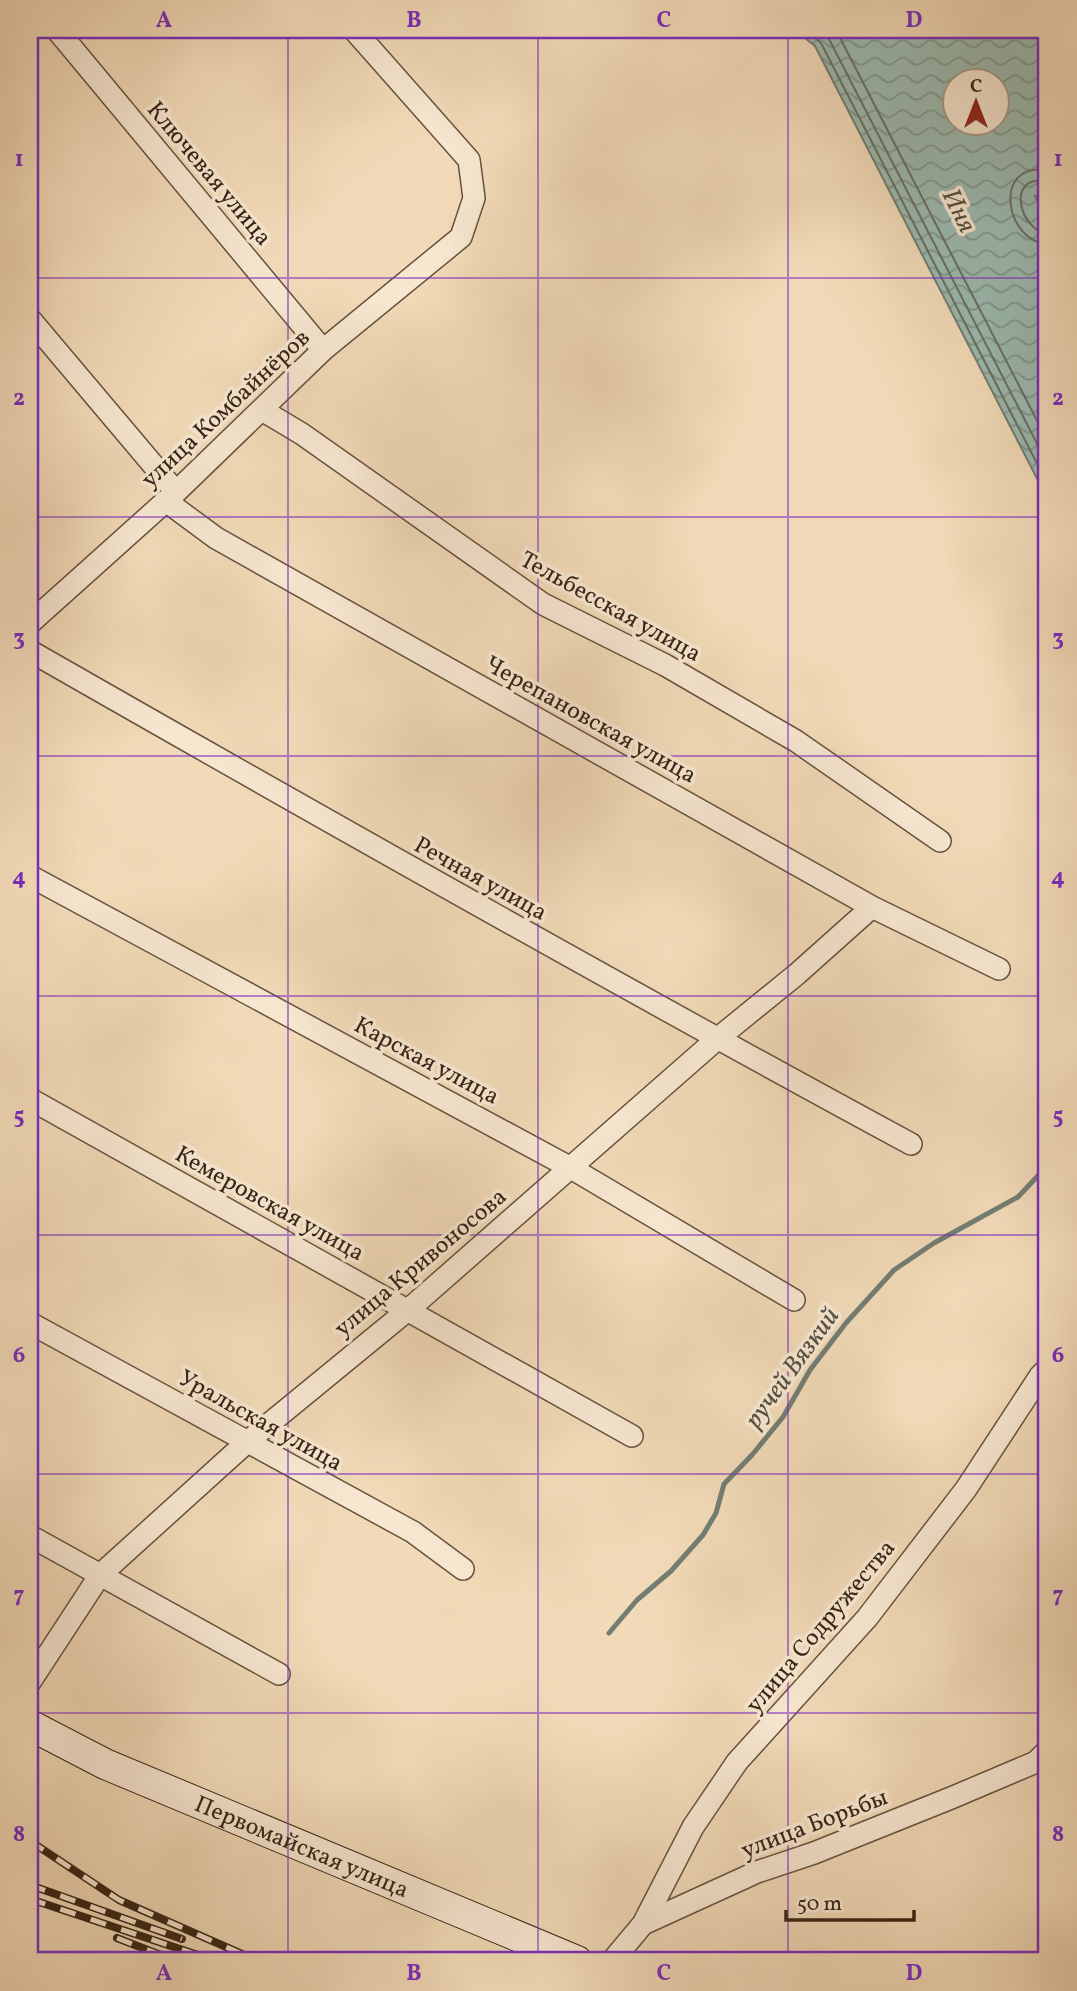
<svg xmlns="http://www.w3.org/2000/svg" width="1077" height="1991" viewBox="0 0 1077 1991" font-family="Vollkorn,serif">
<style>
.water{fill:url(#water-waves);stroke:#737e73;stroke-width:2;fill-rule:evenodd}
.lines{fill:none;stroke-linecap:round;stroke-linejoin:round}
.shore{stroke:#696f63;stroke-width:2}
.stream{stroke:#737e73;stroke-width:5}
.minor-casing{stroke:#66523e;stroke-width:24}
.secondary-casing{stroke:#372415;stroke-width:32}
.minor{stroke:#f7e7d1;stroke-width:21}
.secondary{stroke:#f7e7d1;stroke-width:30}
.rail-casing{stroke:#372415;stroke-width:8}
.rail{stroke:#f7e7d1;stroke-width:5;stroke-dasharray:16;stroke-linecap:butt}
.grid{fill:none;stroke:#7b2cbf;stroke-width:2;stroke-opacity:0.55}
.labels{text-anchor:middle;stroke-width:7;stroke-linejoin:round;paint-order:stroke}
.street-label{font-size:24px;fill:#372415;stroke:#f7e7d1}
.water-label{font-size:26px;font-style:italic;fill:#555144;stroke:#f7e7d1}
.neatline{fill:none;stroke:#7b2cbf;stroke-width:2.5}
.grid-label{font-size:23px;text-anchor:middle;font-weight:bold;fill:#7b2cbf}
</style>
<defs>
<pattern id="water-waves" width="16" height="10" patternUnits="userSpaceOnUse" patternTransform="scale(1.75)"><rect width="16" height="10" fill="#9bbab1"/><path d="M0 5q4-4 8 0t8 0" fill="none" stroke="#7f978f"/></pattern>
</defs>
<rect width="100%" height="100%" fill="#f2dab8"/>
<filter id="stains"><feTurbulence type="fractalNoise" baseFrequency=".00286" numOctaves="4"/><feColorMatrix values="0 0 0 0 .2 0 0 0 0 .09 0 0 0 0 .02 0 0 0 .5 -.17"/></filter>
<radialGradient id="worn" r=".72"><stop offset=".6" stop-color="#630" stop-opacity="0"/><stop offset="1" stop-color="#630" stop-opacity=".3"/></radialGradient>
<path class="water" d="M795,30H1040L1047,43V197L1035,196L1047,220V498L815,46ZM954,80H996V122H954Z"/>
<g class="lines">
<path class="shore" d="M806,30L821,43L1047,483
M820,30L829,39L1047,463
M836,30L1047,440
M1047,170C991,162 1006,242 1047,244
M1047,181C1004,174 1021,232 1047,233"/>
<path class="stream" d="M609,1633L637,1600L671,1571L703,1535L716,1513L724,1484L752,1455L783,1417L810,1370L846,1323L894,1270L934,1243L1018,1197L1047,1166"/>
<defs>
<path id="minor" d="M57,30L323,350
M30,319L176,492
M262,410L302,434L543,604L665,665L796,741L940,841
M166,501L216,538L872,907L999,969
M30,623L176,492L323,350L461,237L474,198L469,160L354,30
M30,651C322,818 615,984 911,1144
M30,876L571,1168L794,1300
M30,1099L632,1436
M30,1323L413,1532L463,1569
M30,1536L279,1674
M30,1682L100,1575L247,1442L408,1310L717,1039L797,974L872,907
M643,1924L693,1827L737,1762L867,1618L966,1489L1040,1376L1047,1369
M612,1961L643,1924L757,1872L814,1853L951,1798L1036,1762L1047,1751"/>
<g id="secondary">
<path id="s1" d="M30,1725L105,1764L577,1961"/>
</g>
</defs>
<use href="#minor" class="minor-casing"/>
<use href="#secondary" class="secondary-casing"/>
<use href="#minor" class="minor"/>
<use href="#secondary" class="secondary"/>
<defs>
<path id="rail" d="M30,1841L119,1900L258,1961
M30,1885L182,1939
M30,1899L216,1961
M117,1938L176,1961
M30,1958L32,1961"/>
</defs>
<use href="#rail" class="rail-casing"/>
<use href="#rail" class="rail"/>
</g>
<path class="grid" d="M288,30V1961M538,30V1961M788,30V1961M30,278H1047M30,517H1047M30,756H1047M30,996H1047M30,1235H1047M30,1474H1047M30,1713H1047"/>
<g class="labels">
<g class="street-label">
<text transform="translate(210 173) rotate(50)" y="8">Ключевая улица</text>
<text transform="translate(225 408) rotate(-43)" y="8">улица Комбайнёров</text>
<text transform="translate(611 606) rotate(29)" y="8">Тельбесская улица</text>
<text transform="translate(591 719) rotate(29)" y="8">Черепановская улица</text>
<text transform="translate(481 878) rotate(29)" y="8">Речная улица</text>
<text transform="translate(427 1060) rotate(28)" y="8">Карская улица</text>
<text transform="translate(270 1203) rotate(29)" y="8">Кемеровская улица</text>
<text transform="translate(420 1262) rotate(-40)" y="8">улица Кривоносова</text>
<text transform="translate(261 1420) rotate(29)" y="8">Уральская улица</text>
<text transform="translate(820 1626) rotate(-50)" y="8">улица Содружества</text>
<text transform="translate(814 1823) rotate(-21)" y="8">улица Борьбы</text>
<text dy="8" stroke="none"><textPath href="#s1" startOffset="298">Первомайская улица</textPath></text>
</g>
<g class="water-label">
<text transform="translate(960 210) rotate(64)" y="9">Иня</text>
<text transform="translate(791 1367) rotate(-54)" y="9">ручей Вязкий</text>
</g>
</g>
<rect width="1077" height="1991" fill="none" stroke="#f2dab8" stroke-width="77"/>
<g transform="translate(976 102)"><circle r="33" fill="#f7e7d1" stroke="#aa9986" stroke-width="2"/>
<path d="M0-5L12 26L0 18L-12 26Z" fill="#8f2418"/>
<text y="-10" font-size="19" font-weight="bold" text-anchor="middle" fill="#372415">С</text>
</g>
<path d="M786 1910v10h128v-10" fill="none" stroke="#372415" stroke-width="3.5"/>
<text x="797" y="1910" font-size="21" fill="#372415" stroke="#f7e7d1" stroke-width="5" paint-order="stroke">50 m</text>
<rect x="38" y="38" width="1000" height="1914" class="neatline"/>
<g class="grid-label">
<text x="164" y="27">A</text>
<text x="414" y="27">B</text>
<text x="664" y="27">C</text>
<text x="914" y="27">D</text>
<text x="19" y="166">1</text>
<text x="1058" y="166">1</text>
<text x="19" y="405">2</text>
<text x="1058" y="405">2</text>
<text x="19" y="645">3</text>
<text x="1058" y="645">3</text>
<text x="19" y="884">4</text>
<text x="1058" y="884">4</text>
<text x="19" y="1123">5</text>
<text x="1058" y="1123">5</text>
<text x="19" y="1362">6</text>
<text x="1058" y="1362">6</text>
<text x="19" y="1602">7</text>
<text x="1058" y="1602">7</text>
<text x="19" y="1841">8</text>
<text x="1058" y="1841">8</text>
<text x="164" y="1980">A</text>
<text x="414" y="1980">B</text>
<text x="664" y="1980">C</text>
<text x="914" y="1980">D</text>
</g>
<rect width="100%" height="100%" filter="url(#stains)"/>
<rect width="100%" height="100%" fill="url(#worn)"/>
</svg>
